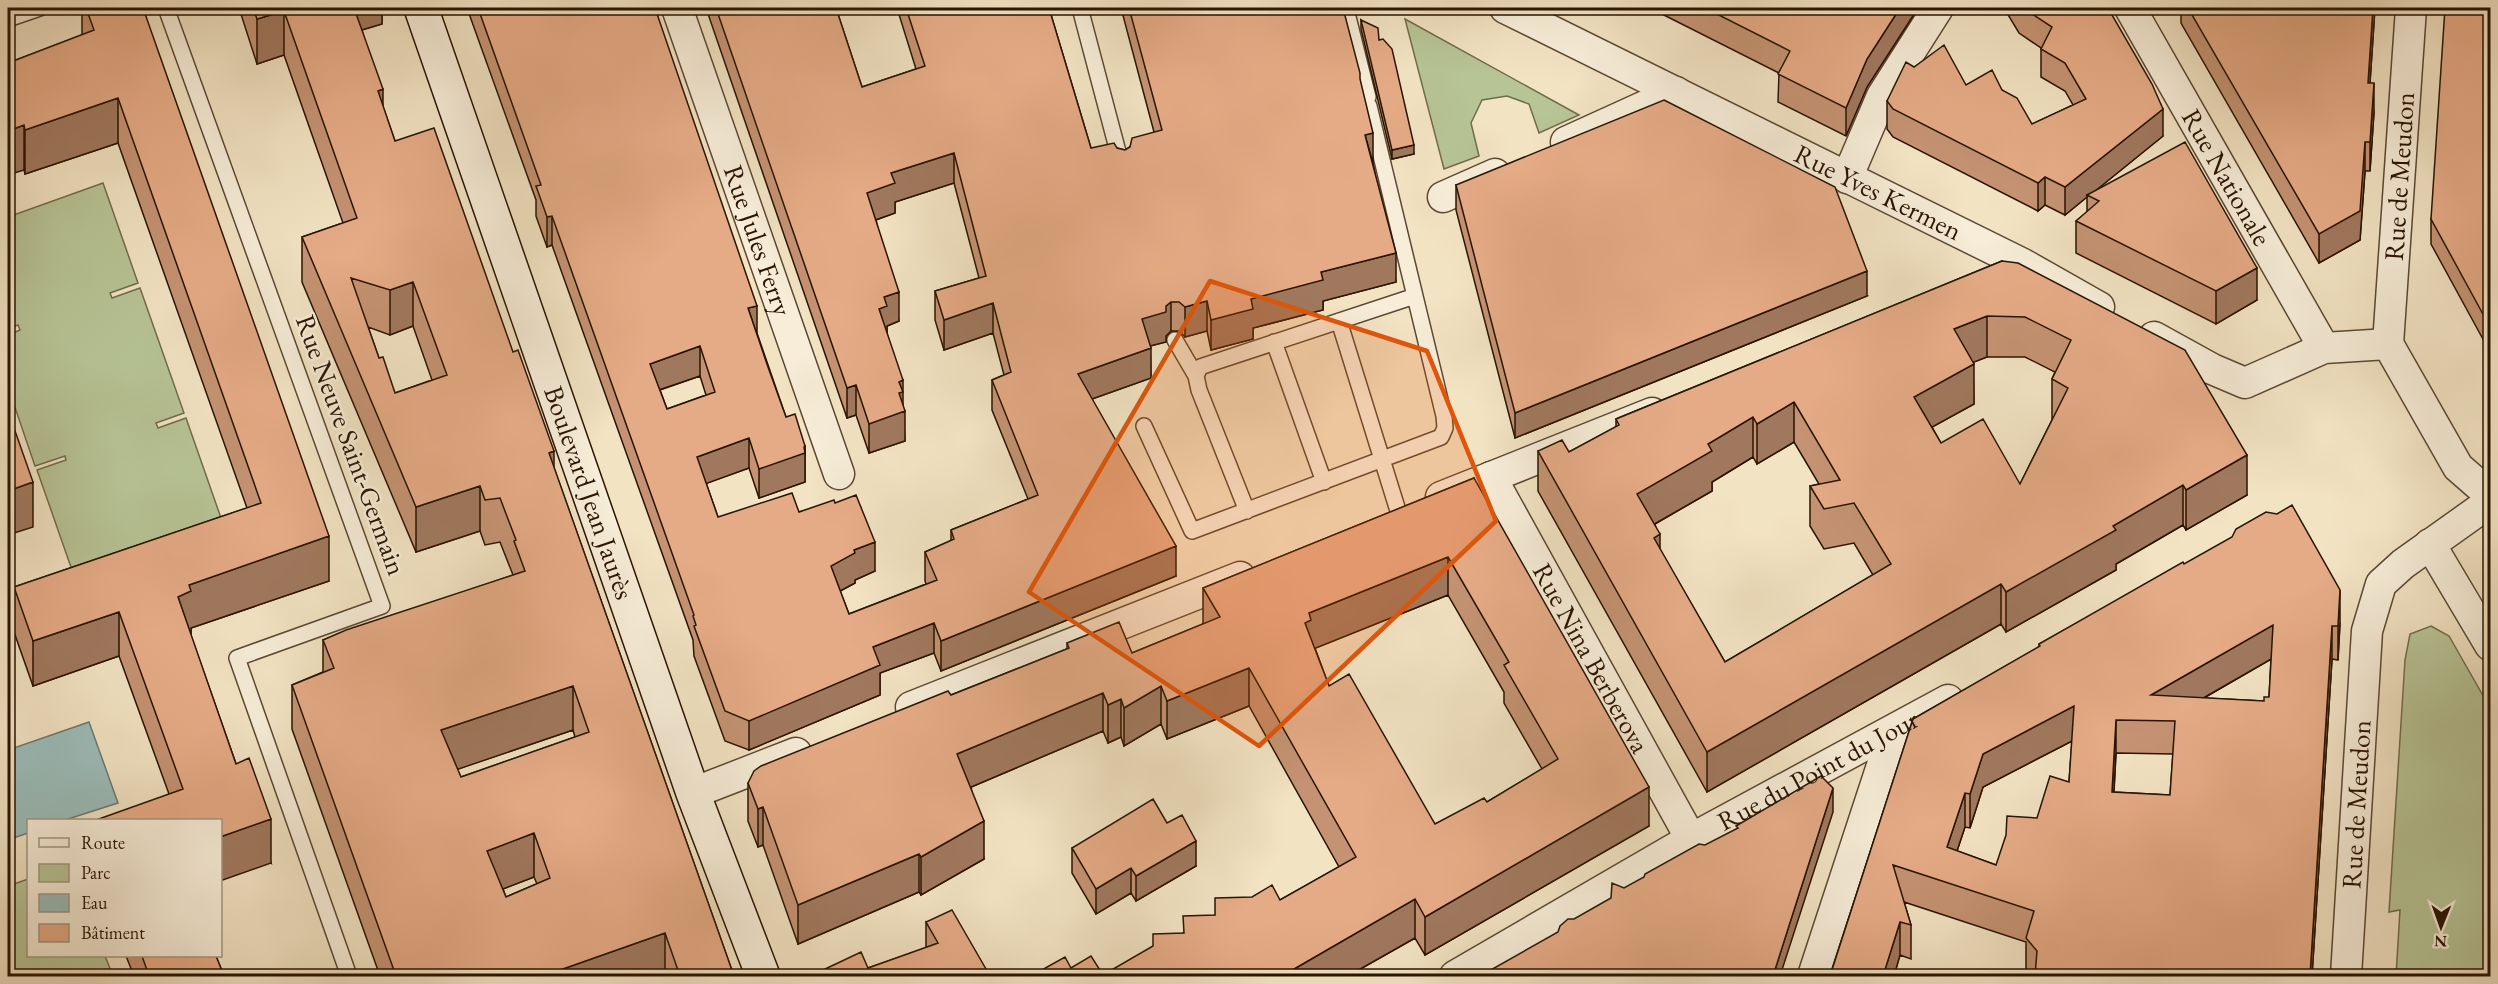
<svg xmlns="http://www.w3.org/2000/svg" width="2498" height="984" viewBox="0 0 2498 984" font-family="'EB Garamond',serif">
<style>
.green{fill:#b7c496;stroke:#706c4c;stroke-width:1.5}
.water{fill:#9cbdba;stroke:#6e7970;stroke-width:1.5}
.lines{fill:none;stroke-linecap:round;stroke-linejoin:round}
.lane-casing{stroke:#5b4832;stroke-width:18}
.street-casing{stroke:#5b4832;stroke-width:33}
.secondary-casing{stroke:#291401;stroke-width:36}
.lane{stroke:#f7edd8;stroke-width:15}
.street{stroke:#f7edd8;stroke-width:30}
.secondary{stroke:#f7edd8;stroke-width:33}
.wall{fill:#c59373;stroke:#291401;stroke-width:1.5;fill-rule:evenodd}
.shaded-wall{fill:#a0785e;stroke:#291401;stroke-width:1.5}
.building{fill:#e5ab86;stroke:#291401;stroke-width:1.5;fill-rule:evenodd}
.marked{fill:#de560b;fill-opacity:0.2;stroke:#de560b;stroke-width:4.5;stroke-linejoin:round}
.labels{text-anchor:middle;stroke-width:5;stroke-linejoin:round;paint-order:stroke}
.street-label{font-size:27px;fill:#291401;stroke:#f7edd8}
</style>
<rect width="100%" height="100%" fill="#f2e3c3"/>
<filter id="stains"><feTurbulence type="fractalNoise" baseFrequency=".00333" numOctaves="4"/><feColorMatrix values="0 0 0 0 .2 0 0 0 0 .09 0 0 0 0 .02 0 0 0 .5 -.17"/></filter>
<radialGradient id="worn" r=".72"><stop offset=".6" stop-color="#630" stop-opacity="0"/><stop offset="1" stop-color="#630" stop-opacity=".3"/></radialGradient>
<path class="green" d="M1405,19L1579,115L1539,133L1529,104L1507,96L1482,100L1471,123L1479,156L1444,169Z
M103,183L138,283L110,293L112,298L140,288L184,413L156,423L158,428L186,418L221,518L72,570L37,470L66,460L65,456L35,466L8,387V335L20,330L18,325L8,329V217Z
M2431,626L2449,636L2490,708V976H2396L2400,910L2389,912L2405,660L2410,634Z
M28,879V956H105L113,976H8V886Z"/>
<path class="water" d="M89,722L118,803L65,820H28V833L8,840V750Z"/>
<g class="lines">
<defs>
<path id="lane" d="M166,8L382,606L237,658L349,976
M1080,8L1122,167
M1344,8L1348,17L1368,97
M8,19L40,8
M1339,321L1399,514
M1175,340L1196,376
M1274,342L1324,482
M1144,426L1192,531L1441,437L1445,428L1444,416L1369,106
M1247,511L1199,390L1196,376L1200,367L1415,296"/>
<g id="street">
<path id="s1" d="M677,8L839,474"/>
<path id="s2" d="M1505,8L2023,264L2099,307"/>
<path id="s3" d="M2130,8L2324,348"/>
<path d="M1566,142L1676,92"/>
<path d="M1847,178L1882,96L1938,8"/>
<path d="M1443,197L1495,174"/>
<path d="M2154,337L2212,369L2245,383L2324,348L2388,344"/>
<path id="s4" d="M2388,344L2411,8"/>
<path d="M2388,344L2458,467L2490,495"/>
<path id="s5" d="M1491,477L1691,839"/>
<path d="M1441,497L1652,413"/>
<path d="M2430,544L2490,645"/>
<path d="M911,707L1240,577"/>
<path d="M693,793L796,753"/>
<path id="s6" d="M1455,976L1691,839L1948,700"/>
<path d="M1813,976L1893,732"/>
<path id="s7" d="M2346,976L2367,631L2381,584L2403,564L2490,502"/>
</g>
<g id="secondary">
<path id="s8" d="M421,8L693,793L763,976"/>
</g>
</defs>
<use href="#lane" class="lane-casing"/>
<use href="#street" class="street-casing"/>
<use href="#secondary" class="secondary-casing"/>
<use href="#lane" class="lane"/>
<use href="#street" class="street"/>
<use href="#secondary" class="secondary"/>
</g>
<path class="wall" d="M82,8H143L329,581L191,628V636L271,863L169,794L119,656L33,686L14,632V587L247,508L118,143L25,174L24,170L8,63L82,35Z
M239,8H382V24L362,30L383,107L395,141L554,468L734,976H380L292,729V685L323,672V640L513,575L500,542L485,545L480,531L416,552L302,282V237L343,223L284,55L257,64ZM413,326L432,380L395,393L379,358L368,327L390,335ZM573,730L575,737L461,777L457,769ZM534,877L537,884L506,897L503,889Z
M467,8H655L757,333L786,417L805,446V482L759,498L749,468L706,483L718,517L799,512L835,503L875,571L855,580V583L840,591L849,614L926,584L925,581V552L951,541V530L1028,499L992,410V380L1004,375L993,333L944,350L935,320V291L979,278L954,183L895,202V213L876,220L899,321L887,326V334L903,406L905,441L869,453L856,415L847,418L706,8H836L862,87L916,69L897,8H1049L1091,148H1117L1125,150L1154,132L1121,8H1343L1360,81L1373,163L1396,282L1323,301V310L1253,328V339L1211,350L1207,331L1185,337L1179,331H1171L1166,336V342L1150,346L1151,378L1092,399L1176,576L941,671L934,653L880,673V695L749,750L725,741L694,656L693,640L552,245L547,247L536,216V200ZM700,376L706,395L667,409L660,390Z
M1650,8H1918L1867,87L1846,136L1778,102L1779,73Z
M2004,8H2108L2163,136L2096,190L2257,300L2216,324L2076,253V221L2087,212V197L2065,215L2045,205L2038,211L1893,137L1887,129V101L1914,67L1966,85L2002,90L2032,124L2073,105L2065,91L2041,77V48L2019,33Z
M2181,8H2375L2370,83L2374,112L2370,171H2365L2360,240L2319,263L2181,23Z
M2490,8V352L2431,244V219Z
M1361,20L1379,40L1414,154L1392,159L1361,29Z
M1456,185L1867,296L1515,438L1456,210Z
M2002,261L2247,495L2186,530L2183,525L2116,564V570L2006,632L2001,624L1707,792L1538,491V451L1569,452L1616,427V419ZM1987,357H2025L2055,372L2052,379V420L2020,484L1941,443L1932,427L1974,404L1973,362ZM1794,442L1819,484L1810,486V526L1824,549L1854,543L1873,575L1725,662L1660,550L1655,524L1712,491V482L1753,457L1757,464Z
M1474,478L1649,826L1425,955L1415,938L1348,976H1031L1071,968L1103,975L1183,933L1215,915L1280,900L1339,867L1249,706L1167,739L1161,724L1124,746L1121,737L1108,743L1103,731L971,787L984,859L921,895L919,892L798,944L763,845L758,847L748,821V783L951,695L1067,649V643L1132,653L1203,624V588ZM1448,595L1504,692V703L1542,769L1487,802L1435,824L1329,686L1315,648Z
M2184,564L2340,623L2338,660L2332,659L2312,976H2030L2026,972V942L1904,902L1911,925V959L1900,955L1894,976H1830L1913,719L2039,647V644ZM2271,659L2269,697L2264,701L2204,698ZM2072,741L2069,782L2037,818L1996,865L1957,851L1965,827L1970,828L1983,787ZM2116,753L2173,754L2170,795L2114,792Z
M1167,823L1196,866L1136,901L1131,893L1096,914L1072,873V848Z
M926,922L990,976H821V971L868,968L926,948Z
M126,956H216L224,976H134Z"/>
<path class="shaded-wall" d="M348,8H382V24L348,34Z
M1900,8H1918L1867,87L1846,136V108L1867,59Z
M2373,8H2375L2368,112V83Z
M284,11V55L257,64V19Z
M2374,83V112L2370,171V142Z
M383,89V133L378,91Z
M118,98V143L25,174V130Z
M2163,109V136L2089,196L2087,195V197L2065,215V187Z
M24,125V170L8,175V131Z
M1373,133V163L1365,135Z
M2365,142V171L2360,240L2319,263V234Z
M1414,145V154L1392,159V150Z
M954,153V183L895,202V213L867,223V193L891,173Z
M2045,177V205L2038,211V183Z
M552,216V245L547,247V217Z
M1396,253V282L1323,301V310L1253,328V339L1211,350V320L1251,299L1321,272Z
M2257,268V300L2216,324V291Z
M1867,271V296L1515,438V413Z
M413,282V326L390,335V290Z
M899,292V321L887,326V336L879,309L884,297Z
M1207,301V331L1185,337V307Z
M1171,302V331L1166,336V342L1142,348V319L1166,306Z
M993,303V333L944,350V320Z
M757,306V335L748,308Z
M1987,316V357L1954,370V329Z
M700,346V376L650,393V364Z
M1151,348V378L1078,404V374Z
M1974,364V404L1914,437V397Z
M903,380V412L905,411V441L869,453V424L899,382Z
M856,385V415L847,418V388Z
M1794,402V442L1757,464V424Z
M1753,417V457L1712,482V491L1637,534V494L1708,444Z
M749,438V468L697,487V457Z
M805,446V482L759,498V469Z
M554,451V496L549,453Z
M2247,455V495L2186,530V490Z
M33,482V527L8,535V491Z
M2183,485V525L2116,564V570L2006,632V592L2113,526Z
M480,486V531L416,552V507Z
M1660,534V574L1654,538Z
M329,536V581L191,628V636L178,597L189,585Z
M875,542V571L855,580V583L831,596V566L854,550Z
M1176,546V576L941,671V641Z
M1448,557V595L1311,650L1305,623L1309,613Z
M2001,584V624L1707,792V752Z
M2340,590V623L2338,660V626Z
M119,612V656L33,686V641Z
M934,623V653L880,673V695L749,750V721L873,647Z
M2273,625V658L2165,720L2151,695Z
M2332,626V659L2312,976H2310Z
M1249,668V706L1167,739V701Z
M573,686V730L441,775V730Z
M1161,686V724L1124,746V708Z
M1103,693V731L957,793V754Z
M1121,699V737L1108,743V705Z
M2074,706V740L1983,787L1970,828V794L1983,754Z
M2116,720V753L2112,825V792Z
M1649,787V826L1425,955V917Z
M1833,788V812L1780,976H1773Z
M1965,793V827L1947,881V847Z
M763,807V845L758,847V809Z
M271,819V863L220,881V837Z
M984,821V859L921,895V857Z
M534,833V877L487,895V851Z
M1196,841V866L1136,901V876Z
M919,854V892L798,944V905Z
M1131,868V893L1096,914V889Z
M1415,899V938L1348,976H1282Z
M1900,922V955L1894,976H1883Z
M665,933V976H543Z"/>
<path class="building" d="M86,8H143L329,536L189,585L191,591L178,597L236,764L249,758L271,819L220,837V820H96L183,789L119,612L33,641L14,587L261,503L118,98L25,130L24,125L8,131V63L94,30Z
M253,8H354L383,89L378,91L395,141L434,128L513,352L518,350L554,451L549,453L734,976H680L665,933L543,976H396L292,685L334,668L323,640L346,630L525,571L514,541L516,540L500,498L485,500L480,486L416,507L302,237L357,218L284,11L257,19ZM351,278L390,290L413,282L447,375L395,393L383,357L379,358ZM573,686L589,732L461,777L441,730ZM534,833L550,878L506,897L487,851Z
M478,8H655L757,306L748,308L768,367L786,417L795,414L805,446L804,447L805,453L759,469L749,438L697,457L718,517L792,493L799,512L834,500L835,503L856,495L875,542L854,550L855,553L831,566L849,614L937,580L925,552L954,539L951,530L1038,495L992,380L1011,372L993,303L944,320L935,291L986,276L954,153L891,173L895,183L867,193L899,292L884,297L887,306L879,309L903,380L899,382L903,392L899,393L905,411L869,424L856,385L847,388L716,8H836L862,87L925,66L906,8H1049L1091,148L1114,143L1117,148L1125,150L1130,147L1132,138L1162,130L1129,8H1343L1360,73V79L1373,133L1365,135L1396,253L1321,272L1323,280L1251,299L1253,309L1211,320L1207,301L1185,307L1179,302H1171L1166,306V312L1142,319L1151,348L1078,374L1176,546L941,641L934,623L873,647L880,665L749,721L725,711L694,626L696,625L693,616L694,615L552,216L547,217L536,186L541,185ZM700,346L715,392L667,409L650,364Z
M1705,8H1900L1867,59L1846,108L1778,74L1790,51Z
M2023,8H2108L2152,84L2163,109L2065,187L2045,177L2038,183L1893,109L1887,101L1906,62L1914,67L1944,45L1966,85L1992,70L2002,90L2017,98L2032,124L2086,99L2065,63L2041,49L2052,27Z
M2188,8H2373L2368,83H2374L2370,142H2365L2360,211L2319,234Z
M2445,8H2490V327L2431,219Z
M1361,20L1378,28L1379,40L1383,39L1392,49L1414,145L1392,150Z
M1664,100L1835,187L1867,271L1515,413L1456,185Z
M2185,142L2257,268L2216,291L2076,221L2099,201L2087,195Z
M2002,261L2018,263L2185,350L2247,455L2186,490L2183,485L2113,526L2116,530L2006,592L2001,584L1707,752L1538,451L1562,440L1569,452L1619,425L1616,419ZM1987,316L2025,317L2071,340L2052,379L2068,388L2020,484L1983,419L1941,443L1914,397L1974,364L1954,329ZM1794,402L1840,480L1810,486L1824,509L1854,503L1891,564L1725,662L1654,538L1660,534L1637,494L1712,451L1708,444L1753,417L1757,424Z
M8,411L33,482L8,491Z
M1474,478L1649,787L1425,917L1415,899L1282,976H1031L1065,957L1071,968L1091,956L1103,975L1153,946V934L1184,933L1183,916L1215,915V898L1252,897L1272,885L1280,900L1356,857L1249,668L1167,701L1161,686L1124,708L1121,699L1108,705L1103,693L957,754L984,821L921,857L919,854L798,905L763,807L758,809L748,783L754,771L761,766L948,691L951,695L1024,666L1069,648L1067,643L1119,622L1132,653L1220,617L1203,588ZM1448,557L1509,662L1504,665L1558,759L1487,802L1484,798L1435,824L1349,674L1329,686L1305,623L1311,620L1309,613Z
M2292,505L2340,590L2338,626H2332L2310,976H2035L2037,951L2026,938L2034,911L1893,865L1911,925L1900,922L1883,976H1830L1913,719L2040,646L2039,644L2183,562L2184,564L2232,537L2236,529L2266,512L2277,514ZM2273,625L2269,697H2264V701L2151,695ZM2074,706L2069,782L2050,776L2037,818L2007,816L2006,835L1996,865L1947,847L1965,793L1970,794L1983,754ZM2116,720L2175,721L2170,795L2112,792Z
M1821,776L1833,788L1773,976H1480L1558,932L1560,926L1568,919H1574L1611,898L1612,883L1624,888L1644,877L1645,874L1699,844L1705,845L1738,828L1736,826Z
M1153,799L1167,823L1182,815L1196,841L1136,876L1131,868L1096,889L1072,848Z
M952,910L990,976H823L821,971L861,952L868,968L938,943L926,922Z
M142,956H216L224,976H149Z
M1018,970L1022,976H1007Z"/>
<path class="marked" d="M1210,281L1427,351L1496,521L1259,746L1029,592Z"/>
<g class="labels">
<g class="street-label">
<text dy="9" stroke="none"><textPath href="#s4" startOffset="168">Rue de Meudon</textPath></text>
<text dy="9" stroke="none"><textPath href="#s3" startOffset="195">Rue Nationale</textPath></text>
<text dy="9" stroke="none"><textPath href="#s2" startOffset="416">Rue Yves Kermen</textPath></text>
<text dy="9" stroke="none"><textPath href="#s1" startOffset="246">Rue Jules Ferry</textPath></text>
<text transform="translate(351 445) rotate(70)" y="9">Rue Neuve Saint-Germain</text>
<text dy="9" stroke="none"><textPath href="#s8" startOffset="513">Boulevard Jean Jaurès</textPath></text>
<text dy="9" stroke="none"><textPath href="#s5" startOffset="207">Rue Nina Berberova</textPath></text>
<text dy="9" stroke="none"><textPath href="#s6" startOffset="417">Rue du Point du Jour</textPath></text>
<text dy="9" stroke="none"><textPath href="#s7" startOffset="172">Rue de Meudon</textPath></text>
</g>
</g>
<rect width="2498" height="984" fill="none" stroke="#f2e3c3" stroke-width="30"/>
<rect x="9" y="9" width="2480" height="966" fill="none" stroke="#291401" stroke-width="3"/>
<rect x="15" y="15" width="2468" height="954" fill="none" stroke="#291401" stroke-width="1.5"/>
<rect x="27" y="819" width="195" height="138" fill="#f7edd8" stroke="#a59682" stroke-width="1.5"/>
<rect x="39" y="838" width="30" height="9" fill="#f7edd8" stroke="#a59682" stroke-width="1.5"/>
<text x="81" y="849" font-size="18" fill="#291401">Route</text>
<rect x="39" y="864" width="30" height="18" fill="#b7c496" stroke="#a59682" stroke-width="1.5"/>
<text x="81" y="879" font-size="18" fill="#291401">Parc</text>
<rect x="39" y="894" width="30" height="18" fill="#9cbdba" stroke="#a59682" stroke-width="1.5"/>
<text x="81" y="909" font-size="18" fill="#291401">Eau</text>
<rect x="39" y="924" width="30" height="18" fill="#e5ab86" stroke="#a59682" stroke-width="1.5"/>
<text x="81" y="939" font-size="18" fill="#291401">Bâtiment</text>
<g transform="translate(2441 927) rotate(181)" stroke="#f7edd8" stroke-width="4.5" paint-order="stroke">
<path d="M0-4.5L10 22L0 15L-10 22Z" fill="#291401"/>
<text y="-9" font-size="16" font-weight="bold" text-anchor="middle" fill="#291401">N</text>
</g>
<rect width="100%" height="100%" filter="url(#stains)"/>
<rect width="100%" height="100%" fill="url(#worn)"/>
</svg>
